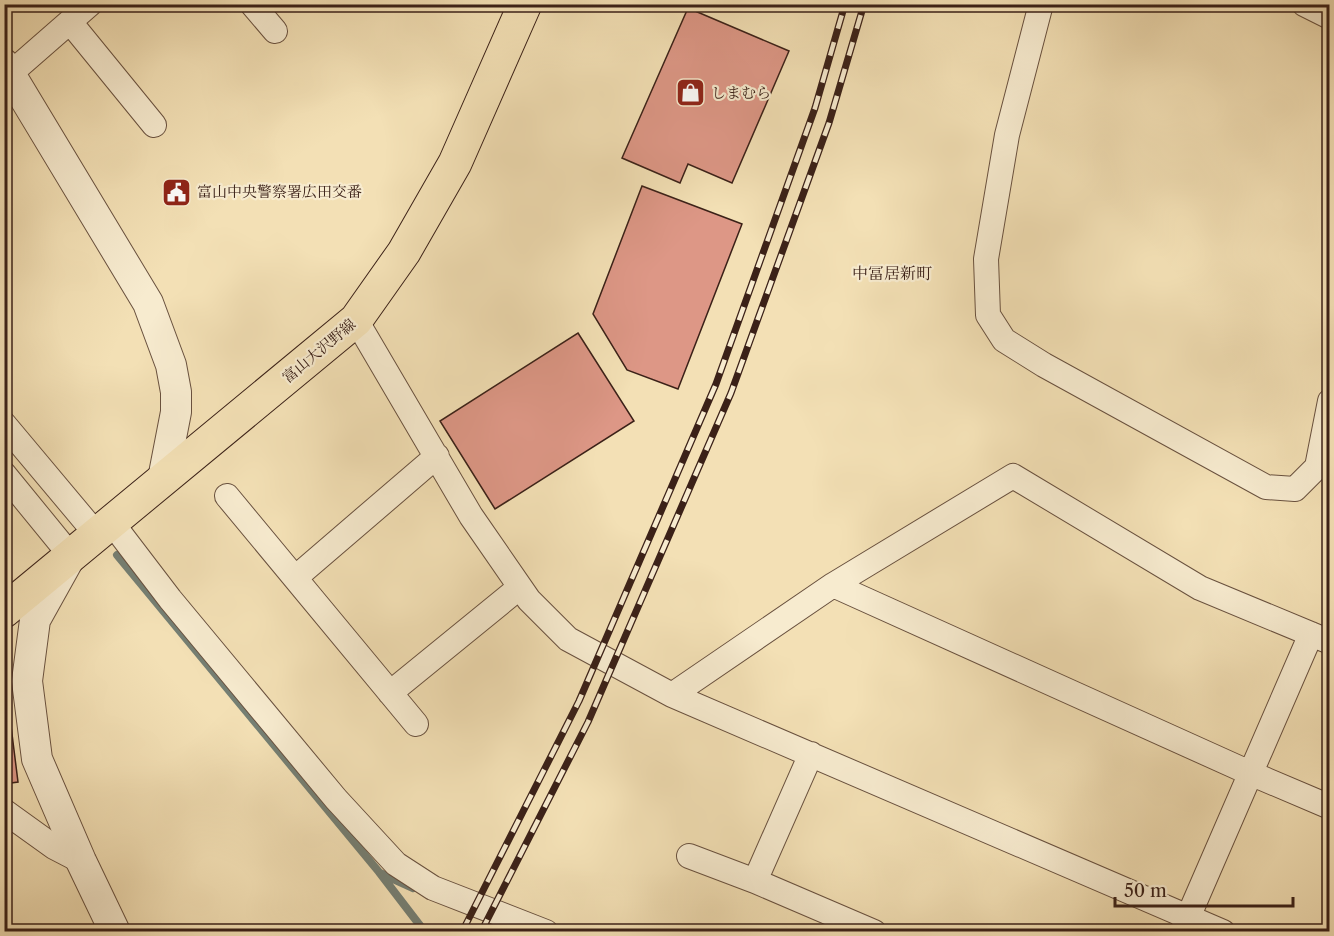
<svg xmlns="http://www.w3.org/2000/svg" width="1334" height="936" viewBox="0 0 1334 936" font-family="'Libre Caslon Text','Noto Serif JP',serif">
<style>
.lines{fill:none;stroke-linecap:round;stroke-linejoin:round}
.stream{stroke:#757f73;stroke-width:8}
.building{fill:#dd9786;stroke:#3b2118;stroke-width:1.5}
.minor-casing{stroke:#69513f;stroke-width:26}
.tertiary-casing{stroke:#69513f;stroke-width:32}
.primary-casing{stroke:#3b2118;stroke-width:35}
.minor{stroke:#f7ebcf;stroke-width:24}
.tertiary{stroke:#f7ebcf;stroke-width:30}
.primary{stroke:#f3e0b5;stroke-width:33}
.rail-casing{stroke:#3b2118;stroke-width:7}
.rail{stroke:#f7ebcf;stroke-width:4.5;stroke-dasharray:14;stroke-linecap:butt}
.labels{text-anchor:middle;stroke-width:4.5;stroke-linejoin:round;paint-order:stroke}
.poi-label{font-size:15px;fill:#3b2118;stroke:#f7ebcf;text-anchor:start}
.street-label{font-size:15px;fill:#3b2118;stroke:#f7ebcf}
.neighbourhood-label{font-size:16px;fill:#3b2118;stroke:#f7ebcf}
</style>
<rect width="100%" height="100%" fill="#f3e0b5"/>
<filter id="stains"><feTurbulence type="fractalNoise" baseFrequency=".00333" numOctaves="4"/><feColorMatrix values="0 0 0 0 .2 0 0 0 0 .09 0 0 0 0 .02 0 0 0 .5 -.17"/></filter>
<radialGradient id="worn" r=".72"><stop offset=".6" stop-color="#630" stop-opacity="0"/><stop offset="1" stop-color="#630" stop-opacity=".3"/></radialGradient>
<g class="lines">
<path class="stream" d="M117,555L379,872L425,932
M380,873L413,888"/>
</g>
<path class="building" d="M688,8L789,51L732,183L688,164L680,183L622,158Z
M642,186L742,224L678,389L627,370L593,314Z
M578,333L634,421L495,509L440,421Z
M4,670L18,782L4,784Z"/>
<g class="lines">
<defs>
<path id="minor" d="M252,4L275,31
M1041,4L1007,135L986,259L988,315L1004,340L1044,365L1266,487L1295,489L1317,467L1330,401
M1304,4L1330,17
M70,22L154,125
M11,73L90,4
M356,320L471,516L529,600L568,639L672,695L1223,932
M4,424L97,535
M4,474L71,556
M227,496L416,724
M112,523L170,599L336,799L396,864L433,888L546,932
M295,578L437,456
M833,585L1250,773L1330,807
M390,693L520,587
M672,695L833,585L1013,476L1200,588L1330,642
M4,811L54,847L81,861
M689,856L755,881L874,932
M755,881L811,754
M1183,929L1311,634"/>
<path id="tertiary" d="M4,64L148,303L171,365L176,392V412L163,479
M69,559L35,620L27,681L37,759L81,861L115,932"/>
<path id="primary" d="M4,611L356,320L404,252L455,163L525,4"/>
</defs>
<use href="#minor" class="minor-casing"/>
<use href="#tertiary" class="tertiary-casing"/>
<use href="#primary" class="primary-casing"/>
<use href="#minor" class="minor"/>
<use href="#tertiary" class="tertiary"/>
<use href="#primary" class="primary"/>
<defs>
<path id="rail" d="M462,932L579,701L716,384L815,108L845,4
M481,932L588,722L731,393L829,123L864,4"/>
</defs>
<use href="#rail" class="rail-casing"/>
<use href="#rail" class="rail"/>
</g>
<defs>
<symbol id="shop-square" viewBox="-11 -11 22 22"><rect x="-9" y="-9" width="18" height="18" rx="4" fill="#8f2418" stroke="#f7ebcf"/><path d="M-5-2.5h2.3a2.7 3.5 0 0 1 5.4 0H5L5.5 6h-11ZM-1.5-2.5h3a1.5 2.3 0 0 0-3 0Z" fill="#fff"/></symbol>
<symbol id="civic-square" viewBox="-11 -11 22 22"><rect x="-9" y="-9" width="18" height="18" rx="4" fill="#8f2418" stroke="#f7ebcf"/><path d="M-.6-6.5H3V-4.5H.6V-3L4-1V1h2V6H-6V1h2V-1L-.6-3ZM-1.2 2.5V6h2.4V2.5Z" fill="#fff"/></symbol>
</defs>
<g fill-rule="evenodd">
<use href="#shop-square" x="674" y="76" width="33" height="33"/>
<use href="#civic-square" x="160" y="176" width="33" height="33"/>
</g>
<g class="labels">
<g class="poi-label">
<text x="711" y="98">しまむら</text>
<text x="197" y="197">富山中央警察署広田交番</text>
</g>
<g class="street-label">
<text transform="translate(319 351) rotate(-40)" y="5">富山大沢野線</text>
</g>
<g class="neighbourhood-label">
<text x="892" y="279">中冨居新町</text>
</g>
</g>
<rect width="1334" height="936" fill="none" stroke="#f3e0b5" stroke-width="24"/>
<rect x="6" y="6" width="1322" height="924" fill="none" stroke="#3b2118" stroke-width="3"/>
<rect x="12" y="12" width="1310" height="912" fill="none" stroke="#3b2118" stroke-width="1.5"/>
<path d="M1115 897v9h178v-9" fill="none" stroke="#3b2118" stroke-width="3"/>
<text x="1124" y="897" font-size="18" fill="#3b2118" stroke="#f7ebcf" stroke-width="4.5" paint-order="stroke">50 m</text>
<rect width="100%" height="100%" filter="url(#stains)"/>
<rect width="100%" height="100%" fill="url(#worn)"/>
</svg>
